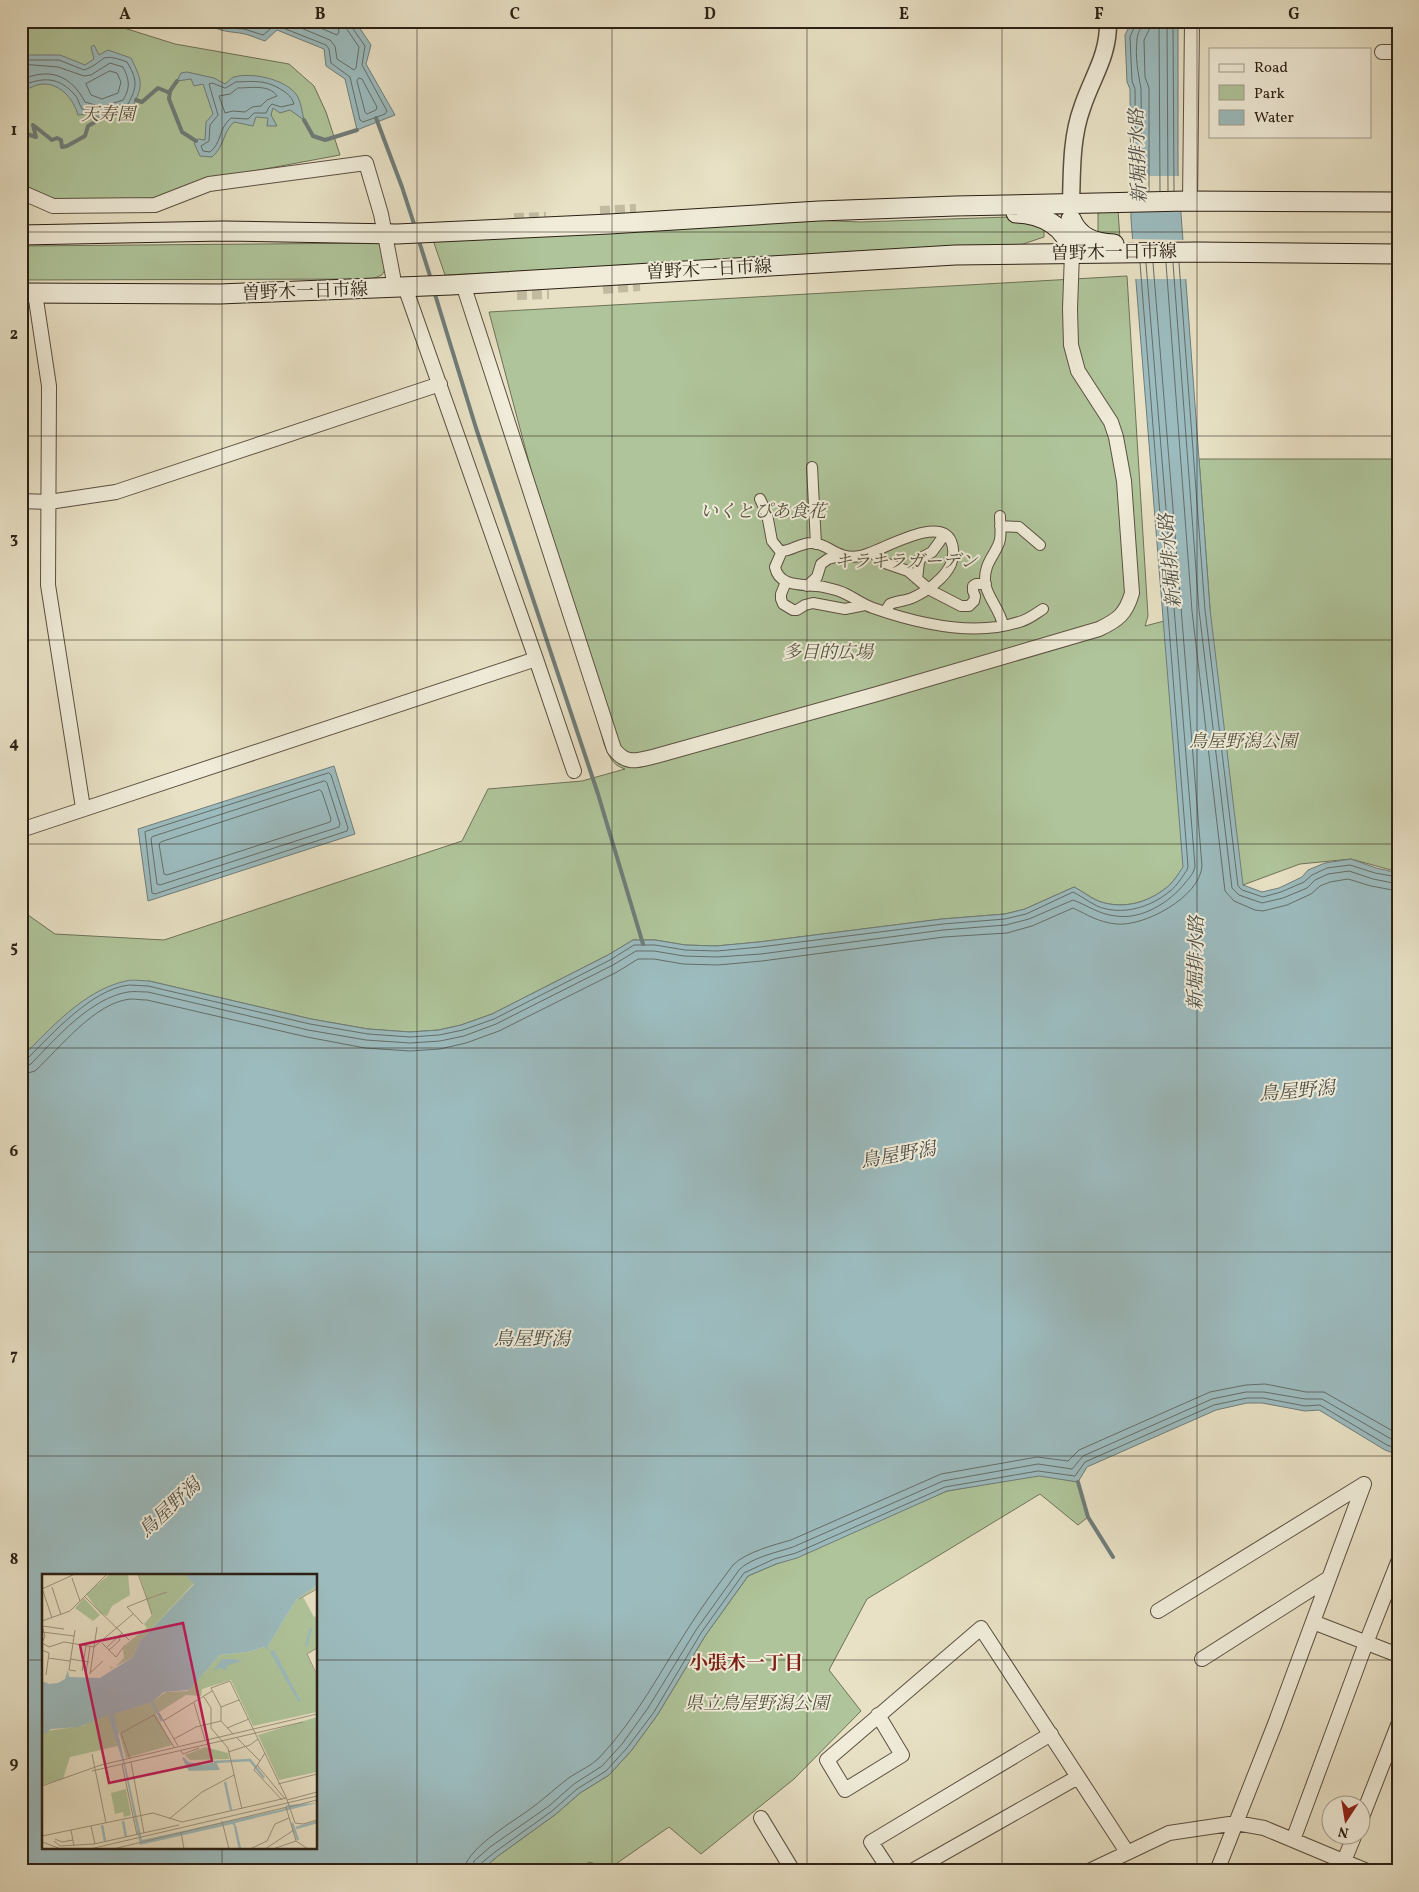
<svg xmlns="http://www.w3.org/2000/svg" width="1419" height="1892" viewBox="0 0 1419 1892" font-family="Vollkorn,'Noto Serif JP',serif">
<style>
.green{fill:#afc49a;stroke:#6e7258}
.water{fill:#9cbbbe;stroke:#6f7d7a;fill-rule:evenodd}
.pier{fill:#e8e1c5}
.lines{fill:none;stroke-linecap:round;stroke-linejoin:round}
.shore{stroke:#646e6a;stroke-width:1}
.stream{stroke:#6f7d7a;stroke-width:4}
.pedestrian-tunnel{stroke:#c2bba2;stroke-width:10;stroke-dasharray:10 5;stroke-linecap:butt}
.pedestrian-casing{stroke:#5b5141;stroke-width:12}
.minor-casing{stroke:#5b5141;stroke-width:16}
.tertiary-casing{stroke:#5b5141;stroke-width:19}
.secondary-casing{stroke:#2c2115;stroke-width:21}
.pedestrian{stroke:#f0ecd9;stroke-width:10}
.minor{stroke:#f0ecd9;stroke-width:14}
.tertiary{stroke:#f0ecd9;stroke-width:16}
.secondary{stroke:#f0ecd9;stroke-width:19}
.grid{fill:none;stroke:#2c2115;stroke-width:1;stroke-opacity:0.55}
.labels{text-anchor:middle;stroke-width:4;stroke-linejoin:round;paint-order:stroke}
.park-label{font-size:18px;font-style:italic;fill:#53523d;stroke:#f0ecd9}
.street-label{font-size:18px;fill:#2c2115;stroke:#f0ecd9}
.water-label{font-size:19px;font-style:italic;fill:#4e4f48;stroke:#f0ecd9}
.neighbourhood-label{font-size:19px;font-weight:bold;fill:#7a1f14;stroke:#f0ecd9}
.inset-river{fill:none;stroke:#9cbbbe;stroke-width:2.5}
.inset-road{fill:none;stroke:#9d947f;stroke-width:1}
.view{fill:#c2185b;fill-opacity:0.15;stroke:#c2185b;stroke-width:2.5}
.inset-edge{fill:none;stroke:#2c2115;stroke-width:2.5}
.neatline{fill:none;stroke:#2c2115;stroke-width:2}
.grid-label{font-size:16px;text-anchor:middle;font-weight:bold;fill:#2c2115}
</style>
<rect width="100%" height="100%" fill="#e8e1c5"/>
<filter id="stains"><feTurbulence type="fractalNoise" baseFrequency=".004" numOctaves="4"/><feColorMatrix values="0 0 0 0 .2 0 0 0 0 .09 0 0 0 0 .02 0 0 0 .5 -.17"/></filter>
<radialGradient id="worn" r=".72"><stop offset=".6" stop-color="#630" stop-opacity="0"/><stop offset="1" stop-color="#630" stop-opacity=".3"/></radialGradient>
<path class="green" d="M21,21L105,22L175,44L289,64L314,86L326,112L340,155L200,181L154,199L62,202L21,184Z
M1118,210L1120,239L1098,237V213Z
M1008,217L1044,224V237L1014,247L445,275L433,240L786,219L860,222Z
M380,243L386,268L382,275L372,279L21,280V246Z
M1127,276L1148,616L1145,626L1210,609L1199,459H1398V872L1351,859L1300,864L1243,885L1184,867C1178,874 1173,883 1166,888C1147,903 1124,909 1101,902C1092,899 1082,891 1074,887L1025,909L1005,914L942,919L759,942L716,946L685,945L655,940H633L608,955L492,1014L461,1025L439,1030L410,1032L368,1029L311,1019L149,981L21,1058V910L55,934L164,940L462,841L488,789L582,781L625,769C612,765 609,756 604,744L489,312Z
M1039,1475L1078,1482L1088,1517L1078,1525L1040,1494L867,1599L829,1670L861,1711L794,1779L701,1854L669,1827L610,1868L589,1862L575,1871H480L498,1856L556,1814L580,1793L609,1775L631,1751L658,1714L705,1636L748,1576L947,1491Z"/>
<path class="water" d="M206,21H355L371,45L366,64L395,115L357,130L345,79L326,66L324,49L277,30L265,41C259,39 252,36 245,34C231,31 217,33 206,21Z
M1132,21H1178V173L1199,459L1210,609L1243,885L1262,892L1279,888L1302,877L1308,870L1325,863L1351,859L1376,868L1398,873V1455L1385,1450L1319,1410L1305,1411L1262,1403H1247L1216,1410L1087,1467L1078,1482L1039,1476L947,1491L797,1558L776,1564L748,1576L705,1636L658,1714L631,1751L609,1775L580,1793L556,1814L498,1856L480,1871H21V1058C50,1029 84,990 126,981C133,979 141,981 149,981L311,1019L368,1029L410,1032L439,1030L461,1025L492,1014L608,955L633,940H655L685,945L716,946L759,942L942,919L1005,914L1025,909L1074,887C1082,891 1092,899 1101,902C1124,909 1147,903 1166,888C1173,883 1178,874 1183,867L1131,219L1130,89L1127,82L1125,35ZM44,1576H316V1848H44Z
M94,45L99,55L108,50L131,58C142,81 144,84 132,108L102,118L88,114L78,115C74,100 61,84 44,84C36,84 29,89 21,91V53L30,55H60L85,65L94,59L91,47Z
M187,72L214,78L225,84C228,82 231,78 234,77C252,72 284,79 296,94C301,101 302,112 304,120L290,110L280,113L273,108L271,115L277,126H267L268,118L256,117L253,126L234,122C222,133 225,146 212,157L200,156L194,143L198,139L205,140L206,122L213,114L203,84L194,86L191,79L177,81L181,73Z
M334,766L355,834L148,901L138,829Z"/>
<path class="pier" d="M1128,176H1180L1183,208L1128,209Z
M1130,239L1185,240L1188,279H1133Z"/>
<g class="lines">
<path class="shore" d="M214,21L227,28L244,29L263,35L274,26H278L326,45L329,49L331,63L350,77L360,120L363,122L385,114L387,111L362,65L365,46L351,26V21
M284,21L330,40L335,46L337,59L354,70L356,68L359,47L346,28L344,21
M304,21L337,35L339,32L337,21
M1159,21L1160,191
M1167,21L1168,191
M1173,21L1174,191
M21,58L30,60H59L84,70C107,62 97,51 127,62C137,79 138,86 128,104L102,113L89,109H82C79,104 78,98 75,95C58,76 43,77 21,86
M21,64L58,67L84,76L91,75L110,63L123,67C129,79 131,87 123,100L102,107L85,102C71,75 49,67 21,80
M110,71L117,73L121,82L118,93L102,99L91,95L86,84Z
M359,78L362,79L377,107L376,110L367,114L365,112L357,81Z
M236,82C256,81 268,80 285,92C290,96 292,98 294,104L281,107L272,104L269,107L266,113H254L248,119L231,118C218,129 222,143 210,152L203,151L201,146L209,141L210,125L218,115L209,84L212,83L225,88Z
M238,88C250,88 269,84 277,96L267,100L261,106L252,107L245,112L233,111L225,113L219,96L230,94Z
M1136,191L1135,89L1132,81L1130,37L1137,21
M1142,191L1141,88C1138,73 1135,57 1137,40C1137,33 1142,28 1143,21
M1149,191V88L1145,77L1144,40L1149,30L1150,21
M1166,263L1192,611L1225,891L1234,901L1255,910L1263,911L1287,905L1311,894L1320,886L1330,882L1348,879L1371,886L1398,891
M1173,263L1199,610L1232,888L1239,895L1262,903L1283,898L1307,888L1315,880L1328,874L1349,871L1373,879L1398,884
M1179,263L1205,610L1238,886L1242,890L1263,897L1281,892L1304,882L1312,875L1327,868L1350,865L1375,873L1398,877
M329,773L331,775L348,828L347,831L155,894L152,893L145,832Z
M325,781L327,783L340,824L339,827L160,885L157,884L151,839L152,837Z
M320,790L322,792L331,819L330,822L167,875L164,874L159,844L161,842Z
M21,1061L27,1059C52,1034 92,989 129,985C135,985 142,986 148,986L310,1024L368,1034L410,1037L439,1035L463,1030L494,1019L610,960L634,945H655L685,950L717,951L760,947L943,924L1005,919L1026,914L1073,892C1081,896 1089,902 1097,906C1121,916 1150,908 1170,891C1177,886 1182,877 1187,870L1188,866L1140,263
M21,1067L31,1064C56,1038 91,998 128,992C134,991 141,992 148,992L308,1030L366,1040L410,1043L440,1041L464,1036L496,1024L613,965L636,951H654L684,956L717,957L761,954L943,930L1006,925L1029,919L1073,900C1089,906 1098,914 1116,916C1142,920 1170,902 1185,883C1190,877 1194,873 1195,866L1146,263
M21,1075L35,1071C60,1048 95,1002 131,999C136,999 141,1000 147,1000L307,1037L365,1048L410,1051L440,1049L466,1043L499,1031L617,972L638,959H654L683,964L718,965L762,961L944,937L1007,933L1032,926L1073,908C1088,915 1098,922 1116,924C1144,927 1200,897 1202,866L1153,263
M464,1871C464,1851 509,1824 526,1812C541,1802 555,1788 570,1777C579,1771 591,1766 599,1758C636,1719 660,1672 689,1627C703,1605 718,1585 733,1565C746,1552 774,1545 791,1540L941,1474L1037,1457L1068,1461L1079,1450L1210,1392L1246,1385L1265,1384L1306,1392H1324L1398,1434
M471,1871L474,1861L490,1847L549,1806L574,1784L602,1766L622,1744L648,1708L696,1630L739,1570C750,1558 778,1552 793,1547L943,1481L1038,1464L1072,1469L1083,1456L1212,1399L1246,1392H1264L1305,1399H1322L1398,1443
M478,1871L479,1865L495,1852L552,1811L577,1789L606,1771L627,1748L654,1712L701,1633L744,1573L774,1559L796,1553L945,1487L1038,1471L1075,1476L1085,1462L1214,1405L1247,1398H1263L1305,1406L1320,1405L1387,1445L1398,1449"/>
<path class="stream" d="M177,81L170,91L169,99L182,132L196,141
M136,100L142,102L158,88L170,93
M376,118L402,187L415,227
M304,120L313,136L325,140L357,130
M21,132L36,137L33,125L52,140L57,138L61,140L62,147L67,146L85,136L88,126L102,118
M418,238L431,279
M434,291L476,428L598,794L643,944
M1078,1482L1088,1517L1113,1557"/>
<path class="pedestrian-tunnel" d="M600,211L636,209
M514,218L546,217
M603,289L640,286
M517,295L549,294"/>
<defs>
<path id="pedestrian" d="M812,467L816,544
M760,499L767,514L772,541L780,551C791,552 800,542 813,543C829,544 837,560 860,556C879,553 938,514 951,541C954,548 954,556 951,564C945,578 926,592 912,598C905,601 897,601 890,604L885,612
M1000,516C1000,524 1002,535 999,543C993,558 984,564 985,582C986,596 1000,609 1003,625
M1000,526L1019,527L1040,545
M782,551L775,567C779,587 801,584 816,586C823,586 832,589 839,591C851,595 861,604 873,608C916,623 974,637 1019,622C1028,620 1035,614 1043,609
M874,552L876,556L885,563L908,571L930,590L961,606H969L974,601L975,596L973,591V586L976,584H986
M917,579L919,562L921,558L932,552L945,534
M786,582L781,594V599L783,604L793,610H797L805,605L813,603L845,609L865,605
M807,586L817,577L821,564L828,559L836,557L838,554"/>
<path id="minor" d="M1382,52H1398
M21,192L53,206L155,205L209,184L366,163L381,214L395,287
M1190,201L1192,21
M463,284L614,749C627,766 638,760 656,756L877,694L1099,629C1118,620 1126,614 1132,593L1124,481L1116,437L1111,422L1078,371L1071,345L1070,309L1072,253
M405,287L536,659L574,771
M35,293L49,386L48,585L83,808
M21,501L49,502L116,492L440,384
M21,830L536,659
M1158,1611L1364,1484
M1313,1622L1398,1655
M1202,1659L1329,1578
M878,1715L902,1755L845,1790L827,1760L981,1628L1127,1852
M1362,1817L1398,1725
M761,1818L793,1871
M1293,1840L1366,1643L1398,1562
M1344,1861L1355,1834
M890,1871L871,1842L1051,1734
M912,1871L1078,1777
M1089,1871L1169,1833L1236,1823L1264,1828L1367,1871
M1217,1871L1275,1724L1364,1484"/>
<path id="tertiary" d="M1071,203C1072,172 1071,138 1082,108C1092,77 1109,56 1108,21"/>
<path id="secondary" d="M1016,213C1042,214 1066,226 1072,253
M1071,219C1079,238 1094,243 1114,244
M21,235L224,231L397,234L609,224L819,211L955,206L1187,201L1398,202
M21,293L220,294L451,285L955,255L1197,252L1398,254"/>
</defs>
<use href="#pedestrian" class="pedestrian-casing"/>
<use href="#minor" class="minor-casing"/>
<use href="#tertiary" class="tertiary-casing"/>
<use href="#secondary" class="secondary-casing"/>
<use href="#pedestrian" class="pedestrian"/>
<use href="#minor" class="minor"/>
<use href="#tertiary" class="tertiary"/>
<use href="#secondary" class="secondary"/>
</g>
<path class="grid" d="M222,21V1576M417,21V1871M612,21V1871M807,21V1871M1002,21V1871M1197,21V1871M21,232H1398M21,436H1398M21,640H1398M21,844H1398M21,1048H1398M21,1252H1398M21,1456H1398M21,1660H44M316,1660H1398M222,1848V1871"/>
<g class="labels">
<g class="park-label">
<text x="108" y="120">天寿園</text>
<text x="763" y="517">いくとぴあ食花</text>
<text x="906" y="567">キラキラガーデン</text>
<text x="828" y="658">多目的広場</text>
<text x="1243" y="747">鳥屋野潟公園</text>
<text x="757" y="1709">県立鳥屋野潟公園</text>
</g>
<g class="street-label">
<text transform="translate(1114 252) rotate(-1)" y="6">曽野木一日市線</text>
<text transform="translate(709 269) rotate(-3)" y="6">曽野木一日市線</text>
<text transform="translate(305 291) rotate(-2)" y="6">曽野木一日市線</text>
</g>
<g class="water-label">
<text transform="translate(1137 156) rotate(-92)" y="7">新堀排水路</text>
<text transform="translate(1169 561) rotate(-95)" y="7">新堀排水路</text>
<text transform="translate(1195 963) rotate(-89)" y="7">新堀排水路</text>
<text transform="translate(1297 1090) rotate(-5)" y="7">鳥屋野潟</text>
<text transform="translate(898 1154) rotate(-10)" y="7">鳥屋野潟</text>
<text x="532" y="1345">鳥屋野潟</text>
<text transform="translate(169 1507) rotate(-43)" y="7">鳥屋野潟</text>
</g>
<g class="neighbourhood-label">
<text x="746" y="1669">小張木一丁目</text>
</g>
</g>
<g transform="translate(42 1574)">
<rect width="275" height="275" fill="#e8e1c5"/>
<path d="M68,0H86L88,21L70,32L65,42L58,39L44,20ZM97,0H142L152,9L98,67L91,83L69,95L68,92L72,94L82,84L81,75L85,69L105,54L102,50L110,41ZM275,11V14L261,23L272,43L275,42V74L265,80L275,103V138L211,152L189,106L160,115L159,122L144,121L114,140L130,171L84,184L77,159L73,161L76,172L28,183L21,205L0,211V162L5,157L41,152L52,145L110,128L124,118L146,117L178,81L206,78L222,73L227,75L226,72L254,26ZM42,24L58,41L51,47L33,34ZM275,143V198L237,206L216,161ZM163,173L186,179L187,185L148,186L143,181ZM84,215L89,241L82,243L81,238L73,240L69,219Z" fill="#afc49a"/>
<path d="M142,0H275V11L254,26L226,72L227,76L222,73L206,78L178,81L147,116L122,118L110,128L72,140L100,266L242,235L245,231L275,229L193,249L194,253L190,250L98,271L82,192L66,141L37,153L9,155L0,162V107L7,110L16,109L23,105L26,96L27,103L58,104L91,83L98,67L152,10ZM232,76L258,126L257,129L228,78ZM180,85H191L201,87L186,91L184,96L177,94L170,98ZM142,183L146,188L160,191L174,188L178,196L147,197L140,184Z" fill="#9cbbbe"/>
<path class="inset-river" d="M264,72L269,54M109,126L120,147M172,188L208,186L222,204M183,208L189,236M81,247L84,263M250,249L256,266M60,251L63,267M193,252L198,275M254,254L275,248"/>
<path class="inset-road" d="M96,0L105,25L85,33L101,50M30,4L38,27M10,13L19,41M0,15L33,0M1,17L10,44M42,22L87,66M105,25L125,18M105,25L110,41M257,25L275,15M0,47L28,37L65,0M0,52L22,55M0,52L3,62L0,69M33,56L27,96L34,97M0,58L32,62M0,69L7,73L22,68L52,73L91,40M60,69L74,83L83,71M64,74L80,59M275,74L265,80L275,101M0,76L7,79L4,101M67,76L78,66L76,63M6,84L28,87M28,85L47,88M40,97L44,72M44,99L48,72M48,99L61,87M48,100L55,53M162,123L169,134V154L186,174L200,235M152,129L163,166M179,133L197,126M117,139L136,172M121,147L170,117M185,154L207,145M191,160L179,147V133L169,114L188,107L244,223L253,249L261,250L275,246M195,164L218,187M132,165L154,153L179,147M139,177L141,180L157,174M186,178L208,171L216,165M223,179L212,196L240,226M50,180L64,249M88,185L79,159L112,141L132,173M89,188L102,259M80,190L95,261M215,191L243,225M50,197L261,148M236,210L275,200M0,212L59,191L275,140M245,226L275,218M244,233L254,267L266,275M247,233L275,226M127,245L160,218L192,201M180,247L187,275M49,252L53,270M29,256L32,272M139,258L142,275M0,262L111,239L140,248L244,224M13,265L20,268L31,266M12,267L18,272L52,270L137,251M0,268L19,275M48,275L275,222M71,275L245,233M208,275L225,267L233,250L247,244M223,275L252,256M231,275L254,267"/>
<path class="view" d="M141,49L170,187L67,209L38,71Z"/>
<rect width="275" height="275" class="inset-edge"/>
</g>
<rect width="1419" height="1892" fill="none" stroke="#e8e1c5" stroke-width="55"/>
<rect x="1209" y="48" width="162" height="90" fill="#f0ecd9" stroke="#a29b8b"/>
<rect x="1219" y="64" width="25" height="8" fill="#f0ecd9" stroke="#a29b8b"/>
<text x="1254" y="72" font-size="15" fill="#2c2115">Road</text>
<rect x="1219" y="85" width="25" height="15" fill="#afc49a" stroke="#a29b8b"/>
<text x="1254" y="98" font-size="15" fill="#2c2115">Park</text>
<rect x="1219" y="110" width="25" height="15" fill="#9cbbbe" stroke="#a29b8b"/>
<text x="1254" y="122" font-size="15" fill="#2c2115">Water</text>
<g transform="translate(1346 1820) rotate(192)"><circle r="24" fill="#f0ecd9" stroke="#a29b8b"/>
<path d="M0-4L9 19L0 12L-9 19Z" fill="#8f2418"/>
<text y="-8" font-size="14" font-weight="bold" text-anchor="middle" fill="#2c2115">N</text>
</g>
<rect x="28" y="28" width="1364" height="1836" class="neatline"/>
<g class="grid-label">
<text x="125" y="19">A</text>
<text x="320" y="19">B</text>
<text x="515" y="19">C</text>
<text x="710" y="19">D</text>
<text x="904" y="19">E</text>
<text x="1099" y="19">F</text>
<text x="1294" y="19">G</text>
<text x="14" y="135">1</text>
<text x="14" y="339">2</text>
<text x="14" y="543">3</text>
<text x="14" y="748">4</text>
<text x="14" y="952">5</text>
<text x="14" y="1156">6</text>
<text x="14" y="1360">7</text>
<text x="14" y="1564">8</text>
<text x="14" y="1768">9</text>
</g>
<rect width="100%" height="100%" filter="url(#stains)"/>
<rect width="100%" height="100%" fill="url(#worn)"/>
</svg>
